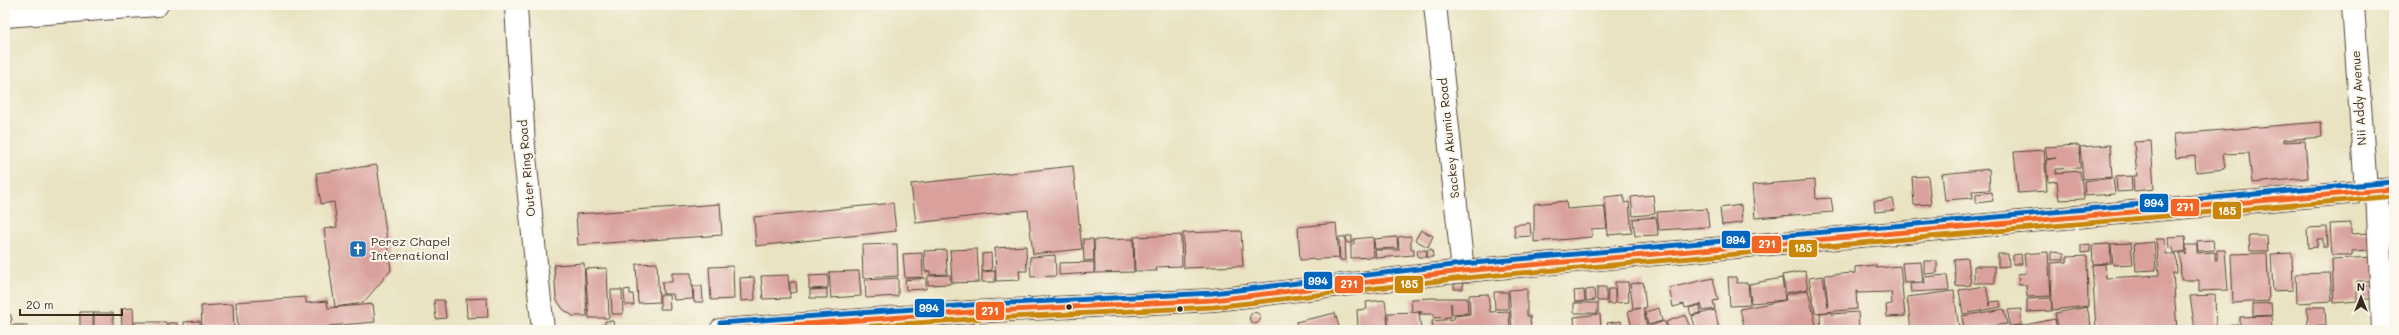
<svg xmlns="http://www.w3.org/2000/svg" width="2399" height="335" viewBox="0 0 2399 335" font-family="Mali,sans-serif">
<style>
.building{fill:#d9a09c}
.lines{fill:none;stroke-linecap:round;stroke-linejoin:round}
.minor-casing{stroke:#554637;stroke-width:24}
.minor{stroke:#fff;stroke-width:22}
.bus-1-casing{stroke:#fbf7ec;stroke-width:8}
.bus-2-casing{stroke:#fbf7ec;stroke-width:8}
.bus-3-casing{stroke:#fbf7ec;stroke-width:8}
.bus-1{stroke:#f26522;stroke-width:5}
.bus-2{stroke:#c88708;stroke-width:5}
.bus-3{stroke:#0065bd;stroke-width:5}
.bus-dot{fill:#3b2a1e;stroke:#fbf7ec;stroke-width:1.5}
.labels{text-anchor:middle;stroke-width:4;stroke-linejoin:round;paint-order:stroke}
.street-label{font-size:12px;fill:#3b2a1e;stroke:#fbf7ec}
.poi-label{font-size:12px;fill:#3b2a1e;stroke:#fbf7ec;text-anchor:start}
.line-badge{stroke:#fbf7ec;stroke-width:1.5}
.badge-label{font-size:11px;text-anchor:middle;font-weight:bold;fill:#fff}
</style>
<rect width="100%" height="100%" fill="#fbf7ec"/>
<filter id="ink" filterUnits="userSpaceOnUse"><feTurbulence type="fractalNoise" baseFrequency=".025" numOctaves="2"/><feDisplacementMap in="SourceGraphic" scale="8" xChannelSelector="R" yChannelSelector="G"/><feConvolveMatrix kernelMatrix="1 2 1 2 8 2 1 2 1" color-interpolation-filters="sRGB"/></filter>
<filter id="wash" filterUnits="userSpaceOnUse"><feTurbulence type="fractalNoise" baseFrequency=".012" numOctaves="4" result="noise"/><feDisplacementMap in="SourceGraphic" scale="16" xChannelSelector="R" yChannelSelector="G"/><feGaussianBlur stdDeviation="0.9" result="paint"/><feColorMatrix in="noise" values="0 0 0 0 0 0 0 0 0 0 0 0 0 0 0 0 0 1.4 0 .05"/><feComposite in="paint" operator="in"/></filter>
<g filter="url(#wash)">
<rect width="100%" height="100%" fill="#e9e3c2"/>
<g id="blocks">
<path class="building" d="M2321,122L2322,137L2283,140V142L2305,141L2308,178L2252,183L2249,153L2223,154L2225,169L2196,172L2195,156L2176,158L2174,134Z
M2151,141L2154,189L2134,191L2133,176H2137L2134,142Z
M2079,145L2080,168L2056,169V173L2080,171L2084,199L2059,200L2057,181L2048,182L2046,160L2056,158L2047,159L2045,147Z
M2110,145L2112,177L2083,179L2080,147Z
M2044,150L2047,191L2018,193L2014,152Z
M377,165L391,270L363,303L335,307L324,229L337,227L334,202L321,204L316,173Z
M1073,166L1082,249L1033,254L1028,210L916,223L911,184Z
M1989,169L1990,190L1972,191L1973,198L1945,200L1942,174Z
M1928,176L1931,204L1914,205L1912,177Z
M2131,176L2132,191L2117,192L2116,177Z
M2113,178L2115,194L2085,196L2084,181Z
M1815,180L1816,199L1831,198L1833,212L1755,218L1752,185Z
M1992,192L1993,201L1976,203V194Z
M1624,195V203L1629,202L1632,233L1608,235L1605,197Z
M1653,195L1655,214L1633,216L1631,197Z
M1893,199L1895,210L1875,212L1874,201Z
M1566,201L1567,209L1604,206L1607,228L1591,229L1592,237L1534,242V204Z
M893,203L896,231L756,246L754,217Z
M720,204L722,235L578,245L576,214Z
M1741,205L1742,223L1722,225L1720,208Z
M1707,209L1709,227L1659,230L1657,212Z
M1656,217L1658,235L1635,236L1633,219Z
M2394,217V270L2384,271L2382,218Z
M1336,223L1339,258L1300,260L1298,227Z
M1530,223L1531,236L1515,237L1514,225Z
M2351,223V234L2370,233V250L2352,251V255H2332L2330,224Z
M2327,227L2328,247H2323V239H2317V247L2308,248L2307,228Z
M1421,230L1433,236L1428,247L1415,240Z
M1241,231L1243,266L1184,268L1183,233Z
M1181,235L1182,266L1156,267L1157,271H1135L1134,237Z
M1346,236H1352V243H1347Z
M1411,236V249H1414V255L1376,258L1375,250H1399L1398,237Z
M2185,236L2186,251L2174,253L2173,247L2169,248L2168,237Z
M2249,236H2267L2268,251H2250Z
M1339,237H1345L1346,260H1340Z
M1373,237L1374,257L1351,258V245L1354,244V239Z
M1397,237L1398,248L1375,249L1374,239Z
M1083,239H1093L1094,260L1084,261Z
M1133,239L1134,272L1095,273L1094,240Z
M2156,239H2165L2166,254H2176L2177,273H2173L2177,330H2096L2092,265L2105,264L2106,278L2159,275Z
M2213,240L2214,250L2198,251L2197,241Z
M2154,242L2156,270L2136,271L2134,244Z
M2131,243L2133,264L2113,265L2111,244Z
M897,244L898,276L863,278L862,245Z
M2090,244V252L2081,253V245Z
M2110,244L2111,263L2093,264L2092,245Z
M2186,245H2197V253L2215,252V260H2217V250H2225L2228,290L2199,291V280H2181L2180,253H2186V255Z
M1026,246L1027,271H1019L1020,280L996,281L995,248Z
M977,249L979,282L952,283L950,250Z
M1432,249L1433,257H1427V250Z
M946,250L947,274L930,275V271L925,272L924,251Z
M1417,250H1426L1427,257H1418Z
M2048,252L2051,296L2027,297L2026,285H2019L2018,274L2026,273L2024,254Z
M2051,252L2064,253V260H2051Z
M922,253L923,277L905,278L903,254Z
M991,253L992,270L982,271V254Z
M2267,253L2269,301L2233,303L2231,254Z
M2292,253L2293,290L2273,291L2271,254Z
M1998,254H2008L2009,266L1998,267Z
M2021,254L2022,264H2013V255Z
M1055,255L1056,276L1031,277L1030,257Z
M2087,256L2088,306L2052,310L2051,263L2067,262V257Z
M2375,257L2376,281H2357V301L2334,303L2332,259Z
M1968,258L1971,285L1956,286L1954,259Z
M1924,261H1937V273L1924,274Z
M1094,262V273L1059,275V263Z
M1921,262L1923,282L1904,283L1902,263Z
M584,263L587,316H573L563,309L556,299L554,265Z
M657,263L659,302L638,303L636,264Z
M1876,265V268L1900,266L1905,316L1887,317L1886,305L1892,304L1891,292L1857,293V291H1856L1857,309L1815,313L1809,278L1823,276L1828,307L1825,275L1855,273V267Z
M733,266L734,299L711,300L709,267Z
M1974,266H1995V283H1974Z
M607,268L609,318H589L585,269Z
M859,271L861,296L831,298L829,272Z
M995,271V282H982V272Z
M1805,271L1808,289L1786,293L1782,275Z
M672,273H691L693,299L674,300L673,294H663L662,282H672Z
M2330,273L2332,301L2297,303L2296,274Z
M2394,274V319H2387L2386,275Z
M788,275L790,298L763,299L761,276Z
M828,275V288L809,289V276Z
M950,275V284L928,285V276Z
M1947,275L1949,290L1911,292L1910,284L1925,283L1924,277Z
M754,277L755,300L741,301L740,278Z
M1728,277H1736L1737,283H1748L1750,305L1730,306Z
M898,278V296L866,298L865,280Z
M926,278V289L906,290L905,280Z
M1713,278L1718,300L1713,301L1715,309L1703,311L1701,304L1685,308L1684,304L1673,307L1669,288Z
M1782,278L1785,300L1751,303L1749,284Z
M790,282H796L797,292L790,293Z
M1615,282H1628L1629,302L1616,303Z
M1643,282L1646,308H1643L1647,326L1632,329L1628,311L1640,308L1633,309L1630,284Z
M1463,283V289H1454V284Z
M2373,285V299H2363L2362,286Z
M693,286H702L703,302H694Z
M1986,286L1990,306V302L2000,301L2001,307L1963,314L1959,290Z
M1597,287H1606V301H1597Z
M630,289V294H633L634,305H625L624,290Z
M827,289V298H810V290Z
M1527,289V316H1530L1531,330H1512L1509,290Z
M1594,289L1595,300L1586,301V290Z
M1608,289H1615V304H1607Z
M611,290H622L623,314H612Z
M1584,290L1585,301L1575,302L1574,291Z
M1808,290L1817,330H1745L1740,309L1786,300L1785,295Z
M1954,291L1959,330H1911L1907,297Z
M1494,292H1508V309H1495Z
M1488,294L1490,312L1509,311L1510,330H1433L1432,321L1454,319V316L1470,314L1469,295Z
M660,295H669L670,309H660Z
M2215,295L2216,330H2195L2190,296Z
M306,297V303L327,301L328,308L373,304L375,322L329,326L330,328L309,330H238L236,302Z
M487,298L488,317L467,318L466,299Z
M1433,298H1467L1468,313L1452,314L1451,303V317L1434,318V314H1420L1419,312H1422H1412L1411,299Z
M2051,298L2052,311L2027,312V299Z
M434,300H444L446,318L436,319Z
M1385,300L1388,326L1358,327L1357,310L1367,309L1366,302Z
M1574,303H1598V313H1574Z
M2271,303L2272,315L2253,316V304Z
M233,304L234,330H202L201,306Z
M1700,305L1701,313L1691,315L1689,308Z
M2087,307L2092,330H2059L2055,313Z
M2307,307H2325L2326,326L2308,327Z
M133,308L134,330H125L122,328L121,309Z
M1659,308L1662,321L1648,325L1645,312Z
M2004,309L2007,324L1964,329L1962,316Z
M2021,309V325L2009,326L2008,310Z
M1715,310L1719,330H1696L1692,316Z
M80,312H93V330H80Z
M1419,312L1421,330H1388V313Z
M1831,312V314L1858,312L1859,328L1821,330L1820,313Z
M1249.5 318a5.5 5.5 0 1 1 11 0a5.5 5.5 0 1 1-11 0Z
M94,313H113V330H94Z
M1335,313L1340,330H1299L1296,322Z
M5,314H10L12,319L10,323H5Z
M1600,314L1601,330H1575L1574,317Z
M1685,315L1691,330H1669L1666,322Z
M2271,316L2272,330H2240V317Z
M2055,319L2057,330H2005V329Z
M200,321V330H184V322Z
M605,321H613L614,327H605Z
M1621,321L1623,330H1609L1607,323Z
M1664,321L1668,330H1639Z
M135,322H166L167,330H135Z
M168,323H177V330H168Z
M11,325H27V330H12Z
M2238,325V330H2217V326Z
M1983,326V329L1994,327L1995,330H1968Z
M1141,327V330H1121V329Z
M1386,327V330H1362V329Z"/>
</g>
</g>
<g filter="url(#ink)">
<use href="#blocks" fill-opacity="0" stroke="#554637" stroke-width="1"/>
<g class="lines">
<defs>
<path id="minor" d="M516,5L524,147L543,330
M1435,5L1463,271
M2353,5L2366,191
M5,16L157,5
M2377,190L2383,330
M721,330L971,312L1213,300L1463,271L2394,189"/>
</defs>
<use href="#minor" class="minor-casing"/>
<use href="#minor" class="minor"/>
<defs>
<path id="bus-1" d="M721,330L971,312L1213,300L1463,271L2394,189"/>
<path id="bus-2" d="M818,330L971,319L1214,307L1464,278L2394,196"/>
<path id="bus-3" d="M720,323L970,305L1212,293L1462,264L2393,182"/>
</defs>
<use href="#bus-1" class="bus-1-casing"/>
<use href="#bus-2" class="bus-2-casing"/>
<use href="#bus-3" class="bus-3-casing"/>
<use href="#bus-1" class="bus-1"/>
<use href="#bus-2" class="bus-2"/>
<use href="#bus-3" class="bus-3"/>
</g>
</g>
<defs>
<symbol id="church-square" viewBox="-11 -11 22 22"><rect x="-9" y="-9" width="18" height="18" rx="4" fill="#1f6fb2" stroke="#fbf7ec"/><path d="M-1.2-6h2.4v3.5h3.3v2.4h-3.3V6h-2.4V-.1h-3.3v-2.4h3.3Z" fill="#fff"/></symbol>
</defs>
<g fill-rule="evenodd">
<use href="#church-square" x="348" y="239" width="20" height="20"/>
</g>
<g class="bus-dot">
<circle cx="1069" cy="307" r="3.5"/>
<circle cx="1180" cy="309" r="3.5"/>
</g>
<g class="labels">
<g class="street-label">
<text transform="translate(2359 98) rotate(-94)" y="4">Nii Addy Avenue</text>
<text transform="translate(1449 138) rotate(-96)" y="4">Sackey Akumia Road</text>
<text transform="translate(527 168) rotate(-95)" y="4">Outer Ring Road</text>
</g>
<g class="poi-label">
<text x="371" y="246">Perez Chapel<tspan x="371" dy="14">International</tspan></text>
</g>
</g>
<g class="line-badge">
<rect x="2139" y="193" width="30" height="20" rx="4" fill="#0065bd"/>
<rect x="2170" y="198" width="30" height="19" rx="4" fill="#f26522"/>
<rect x="2212" y="201" width="30" height="19" rx="4" fill="#c88708"/>
<rect x="1721" y="230" width="30" height="19" rx="4" fill="#0065bd"/>
<rect x="1751" y="235" width="31" height="19" rx="4" fill="#f26522"/>
<rect x="1788" y="239" width="30" height="19" rx="4" fill="#c88708"/>
<rect x="1303" y="271" width="30" height="19" rx="4" fill="#0065bd"/>
<rect x="1334" y="275" width="30" height="19" rx="4" fill="#f26522"/>
<rect x="1394" y="275" width="30" height="19" rx="4" fill="#c88708"/>
<rect x="914" y="298" width="31" height="20" rx="4" fill="#0065bd"/>
<rect x="975" y="301" width="30" height="20" rx="4" fill="#f26522"/>
</g>
<g class="badge-label">
<text x="2154" y="207">994</text>
<text x="2185" y="211">271</text>
<text x="2227" y="215">185</text>
<text x="1736" y="244">994</text>
<text x="1767" y="248">271</text>
<text x="1803" y="252">185</text>
<text x="1318" y="285">994</text>
<text x="1349" y="288">271</text>
<text x="1409" y="288">185</text>
<text x="929" y="312">994</text>
<text x="990" y="315">271</text>
</g>
<rect width="2399" height="335" fill="none" stroke="#fbf7ec" stroke-width="20"/>
<g transform="translate(2361 297)" stroke="#fbf7ec" stroke-width="3" paint-order="stroke">
<path d="M0-3L7 15L0 10L-7 15Z" fill="#3b2a1e"/>
<text y="-6" font-size="11" font-weight="bold" text-anchor="middle" fill="#3b2a1e">N</text>
</g>
<path d="M20 309v6h102v-6" fill="none" stroke="#3b2a1e" stroke-width="2"/>
<text x="26" y="309" font-size="12" fill="#3b2a1e" stroke="#fbf7ec" stroke-width="3" paint-order="stroke">20 m</text>
</svg>
